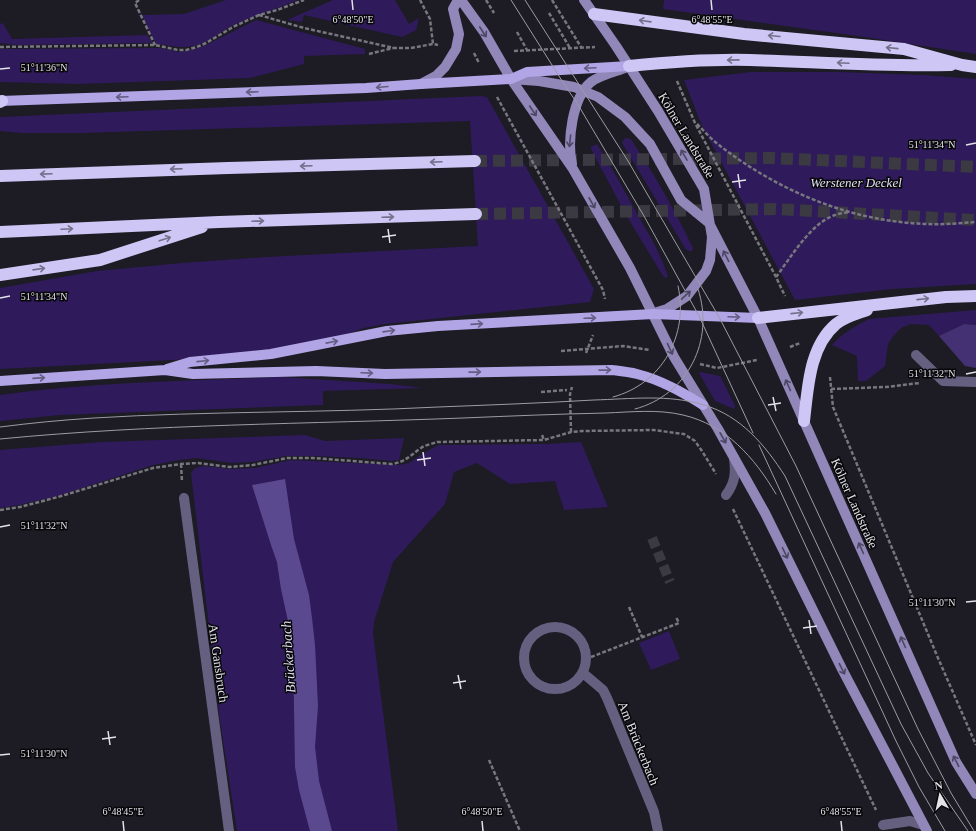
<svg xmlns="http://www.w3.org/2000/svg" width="976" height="831" viewBox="0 0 976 831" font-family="'Times New Roman',serif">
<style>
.green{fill:#2f1b5b}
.forest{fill:#433173}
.water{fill:#5b498f}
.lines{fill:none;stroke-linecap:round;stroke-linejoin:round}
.street-tunnel{stroke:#3b3941;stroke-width:10;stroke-dasharray:10 5;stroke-linecap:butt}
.highway-tunnel{stroke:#3b3941;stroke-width:12;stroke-dasharray:12 6;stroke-linecap:butt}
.path{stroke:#78777e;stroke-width:2.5;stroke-dasharray:4 2;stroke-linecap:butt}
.lane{stroke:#666080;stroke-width:10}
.street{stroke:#666080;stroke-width:10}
.secondary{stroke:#9187b9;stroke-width:10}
.primary{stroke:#b1a5e6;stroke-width:10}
.highway{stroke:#cec6f5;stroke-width:12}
.tram{stroke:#9d9ca3;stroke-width:1}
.oneway{stroke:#74708b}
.oneway2{stroke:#4c4762}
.oneway3{stroke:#645e83}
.ticks{fill:none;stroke:#e2e2e8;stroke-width:1.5}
.labels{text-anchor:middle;stroke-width:3;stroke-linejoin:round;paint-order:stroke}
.street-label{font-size:13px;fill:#e2e2e8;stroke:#07070a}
.park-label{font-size:13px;font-style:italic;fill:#e2dff3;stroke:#07070a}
.water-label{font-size:14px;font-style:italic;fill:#dddaef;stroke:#07070a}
.ticks-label{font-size:10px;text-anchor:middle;fill:#e2e2e8;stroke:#07070a;stroke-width:3;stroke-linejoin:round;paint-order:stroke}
</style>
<rect width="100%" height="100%" fill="#1d1b24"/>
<path class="green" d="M226,0H298C277,9 255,15 234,25C220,31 208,44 193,46C181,49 168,45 156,44L142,15L184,14Z
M333,0H395L409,24L419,18L416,30L402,37L304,15L302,22L287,20Z
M664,0H976V54L858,36L663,9Z
M256,20L365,49V54L304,56V64L250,78L78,84L0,82V49L161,48L179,52L191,50L206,45Z
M3,23L12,39L147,35L153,43L17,45L0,43V24Z
M751,72H839L923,75L976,79V284L892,289L795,300L702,126L684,80Z
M481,96L487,97L594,289L590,302L385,324L364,328L332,340L303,347L190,359L0,369V288L97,271L182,263L267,257L478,246L470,121L81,133H22L0,131V117Z
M627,138L631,139C654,174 675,210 693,248L692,251H688L685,248L622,143L624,139Z
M597,144C612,168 626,193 640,219C651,237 662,257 668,277L666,278L663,276L626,215L591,149V147Z
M976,310V325L964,324L939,336L929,325L911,324L901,328L894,335L888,344L885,366L866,381H858L857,356L832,345C843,333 855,326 869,319Z
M701,372L720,376L735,406L734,409L715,401L699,373Z
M281,377L390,384L423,388L323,391V405L60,415L0,421V395C93,382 187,381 281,377Z
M305,435L325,441L404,438L399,460L392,461L359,458L314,456H286L253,462L231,463L197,458L179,460L153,465L58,496L19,505L0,508V450L101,442Z
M581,442L608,507L564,510L555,481L510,484L477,463L454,472L445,504L393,562L374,622L373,633L398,831H237L220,720L191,473L195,468L203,466L232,469L255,468L291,460L399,465L409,463L419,456L438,445L547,444Z
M669,631L680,659L651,670L639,643Z"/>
<path class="forest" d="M964,324L976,325V368L965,366L939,336Z"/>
<path class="water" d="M285,479L294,539L309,595L312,618L315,645L318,706L315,747L319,781L332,831H310L299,790L295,767L293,644L281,589L277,562L271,545L252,485Z"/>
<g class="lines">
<path class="street-tunnel" d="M652,538L670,582"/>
<path class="highway-tunnel" d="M475,161L771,158L976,167
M476,214L775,209L976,220"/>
<path class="path" d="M139,0L135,3L155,45
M420,0L430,19L433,44
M486,0L494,13
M552,0L581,47
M549,13L570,48
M259,15L304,28L394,48H411L433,44L438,45
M517,32L527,50
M0,47L155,45L178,50H186L197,47L206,43L233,27L259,15L277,10L304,0
M514,51L595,47
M474,53L479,63
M369,54L393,48
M677,81L695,123L776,277L785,296
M497,97L603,290L605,299
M697,124C704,131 711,139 719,145C778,191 852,222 927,224C943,225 960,223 976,222
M776,277C791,257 811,223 835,215C839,213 845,213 850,212
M790,347L800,343
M561,351L623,346L650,350
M586,353L593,335
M700,364L717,368L757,360
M830,377L833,407L938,658L976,745
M831,389L886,387L920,383
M541,392L567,390
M571,432L570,394L572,387
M542,435L544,440
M181,464L182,482
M733,509L876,810
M0,510L20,507L58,497L153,468L181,464L198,463L230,467L253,465L287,458H313L392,464C405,462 411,455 421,448C425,445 432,444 437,442L544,440L571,432L582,431L653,430L684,434L695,441L702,451L716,474
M629,607L642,637
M591,657L679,623L676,617
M489,760L520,831"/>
<path class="lane" d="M726,495C735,483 736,473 734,458
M883,825L910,821L923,825"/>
<path class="street" d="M916,355L943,381L976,382
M184,498L229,831
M524 658a31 31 0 1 1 62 0a31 31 0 1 1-62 0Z
M583,673L603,690L607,698L654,812L658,831"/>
<path class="secondary" d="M461,0L484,32L511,79L573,169L630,268L674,357L718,429L765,513L842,669L927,831
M584,0L616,46L658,111L704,189L712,237L710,260L706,271L687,296L667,309L654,313
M511,79L539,81L574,87L598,97L625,117L650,144L681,200L709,223L758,318L956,762L976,794
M421,84L436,76L445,67L456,49L459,34L453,9L458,0
M572,164C567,141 572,98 591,82C600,75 614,72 625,68"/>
<path class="primary" d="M0,101L366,88L421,84L511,79L527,72L629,66
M167,369L190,362L271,354L387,331L438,326L653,314L758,318
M0,381L165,370L193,374L316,371L385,374L612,370C620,371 629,372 637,374C661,380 682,392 703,405"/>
<path class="highway" d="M594,14L744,34L904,49L962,65L976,67
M629,66C669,62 709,59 750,60C817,62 884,67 951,65
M0,102L2,101
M0,176L228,168L475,161
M0,232L219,222L476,214
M0,275L100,260L202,227
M758,318L946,297L976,296
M804,421C808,388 809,347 836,324C844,317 856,314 867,310"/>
<path class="tram" d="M511,0L564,84L577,103L644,216L699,316L753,433
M525,0L628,161L719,317L796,466L918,729L951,793L974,831
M613,397C662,384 689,335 678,286
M635,409C688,395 715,340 698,289
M0,427C31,423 62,420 94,418C208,411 323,413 438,407C490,405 542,403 594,400C630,399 669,394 704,405C741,416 765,445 785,476L901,724L928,773L968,831
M0,439C154,424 309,424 463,418C511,416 558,414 606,413C631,412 658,409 683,415C726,425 754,457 776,494
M759,445L896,741L919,787L945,831"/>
</g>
<defs><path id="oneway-shaft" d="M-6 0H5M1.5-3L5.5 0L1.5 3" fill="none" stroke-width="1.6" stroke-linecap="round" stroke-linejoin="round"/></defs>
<g class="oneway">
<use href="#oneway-shaft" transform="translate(645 21) rotate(-172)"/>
<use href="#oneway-shaft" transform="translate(774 36) rotate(-175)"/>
<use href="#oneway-shaft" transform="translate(892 48) rotate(-174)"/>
<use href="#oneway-shaft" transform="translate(733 60) rotate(179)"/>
<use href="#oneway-shaft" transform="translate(843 63) rotate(-177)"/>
<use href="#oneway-shaft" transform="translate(436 162) rotate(178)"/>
<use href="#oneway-shaft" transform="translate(306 166) rotate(178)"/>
<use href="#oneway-shaft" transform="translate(176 169) rotate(178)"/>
<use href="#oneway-shaft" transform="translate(46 174) rotate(178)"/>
<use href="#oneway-shaft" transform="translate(388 217) rotate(-2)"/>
<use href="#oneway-shaft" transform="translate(258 221) rotate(-2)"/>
<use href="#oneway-shaft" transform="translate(67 229) rotate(-3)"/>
<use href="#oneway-shaft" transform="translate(165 239) rotate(-18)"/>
<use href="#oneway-shaft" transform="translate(39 269) rotate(-8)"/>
<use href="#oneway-shaft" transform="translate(923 299) rotate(-6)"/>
<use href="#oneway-shaft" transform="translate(797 313) rotate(-6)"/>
</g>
<g class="oneway2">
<use href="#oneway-shaft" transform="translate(483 32) rotate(57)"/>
<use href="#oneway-shaft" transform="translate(533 111) rotate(56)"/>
<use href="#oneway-shaft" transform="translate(570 141) rotate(96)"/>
<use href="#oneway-shaft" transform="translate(684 155) rotate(-120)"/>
<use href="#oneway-shaft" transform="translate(592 203) rotate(61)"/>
<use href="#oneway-shaft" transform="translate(726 256) rotate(-117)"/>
<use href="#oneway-shaft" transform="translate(686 295) rotate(-43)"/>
<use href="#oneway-shaft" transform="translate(670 349) rotate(65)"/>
<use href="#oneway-shaft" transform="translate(788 385) rotate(-114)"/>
<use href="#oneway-shaft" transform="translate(723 438) rotate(61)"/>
<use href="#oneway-shaft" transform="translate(861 548) rotate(-114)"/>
<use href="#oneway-shaft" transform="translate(785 553) rotate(64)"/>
<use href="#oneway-shaft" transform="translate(903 642) rotate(-114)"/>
<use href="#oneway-shaft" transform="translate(842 669) rotate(63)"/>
<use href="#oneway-shaft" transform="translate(956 761) rotate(-117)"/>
</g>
<g class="oneway3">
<use href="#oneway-shaft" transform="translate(590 68) rotate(177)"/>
<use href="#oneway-shaft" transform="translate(382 87) rotate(175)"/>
<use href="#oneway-shaft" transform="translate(252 92) rotate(178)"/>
<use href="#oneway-shaft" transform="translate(122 97) rotate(178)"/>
<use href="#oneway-shaft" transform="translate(734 317) rotate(2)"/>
<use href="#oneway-shaft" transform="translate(590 318) rotate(-2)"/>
<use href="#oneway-shaft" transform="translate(477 324) rotate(-4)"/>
<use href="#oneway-shaft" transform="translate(389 331) rotate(-8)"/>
<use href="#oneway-shaft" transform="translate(332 342) rotate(-11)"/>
<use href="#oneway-shaft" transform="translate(203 361) rotate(-6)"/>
<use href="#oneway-shaft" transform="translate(605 370) rotate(-1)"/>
<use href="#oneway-shaft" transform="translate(475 372) rotate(-1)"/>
<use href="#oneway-shaft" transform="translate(367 373) rotate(2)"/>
<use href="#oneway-shaft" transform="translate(39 378) rotate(-4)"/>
</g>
<path class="ticks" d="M352,0L353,10M711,0L712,10M0,69L10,68M966,145L976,143M738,174L740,188M732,182L746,180M388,229L390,243M382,237L396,235M0,298L10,296M966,374L976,372M773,397L776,411M768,405L781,403M423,452L425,466M417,460L431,458M0,527L10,525M966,602L976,601M809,620L811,634M803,628L817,626M458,675L461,689M453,683L466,681M108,731L110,745M102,739L116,737M0,755L10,754M123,821L124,831M482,821L483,831M841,821L842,831"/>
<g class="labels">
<g class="street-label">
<text transform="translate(687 135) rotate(59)" y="5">Kölner Landstraße</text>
<text transform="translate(855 503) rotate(66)" y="5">Kölner Landstraße</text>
<text transform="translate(219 663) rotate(82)" y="5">Am Gansbruch</text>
<text transform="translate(639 743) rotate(68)" y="5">Am Brückerbach</text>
</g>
<g class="park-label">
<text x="856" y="187">Werstener Deckel</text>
</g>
<g class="water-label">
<text transform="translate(288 657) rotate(-94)" y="5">Brückerbach</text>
</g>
</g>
<g class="ticks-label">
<text x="353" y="23">6°48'50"E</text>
<text x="712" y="23">6°48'55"E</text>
<text x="44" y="71">51°11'36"N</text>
<text x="932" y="148">51°11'34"N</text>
<text x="44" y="300">51°11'34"N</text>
<text x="932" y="377">51°11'32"N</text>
<text x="44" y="529">51°11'32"N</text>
<text x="932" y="606">51°11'30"N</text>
<text x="44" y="757">51°11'30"N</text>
<text x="123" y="815">6°48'45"E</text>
<text x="482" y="815">6°48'50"E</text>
<text x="841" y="815">6°48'55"E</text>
</g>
<g transform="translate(940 795) rotate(351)" stroke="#07070a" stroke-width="3" paint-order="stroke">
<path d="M0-3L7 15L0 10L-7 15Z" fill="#e2e2e8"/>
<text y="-6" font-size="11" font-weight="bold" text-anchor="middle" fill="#e2e2e8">N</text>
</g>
</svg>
